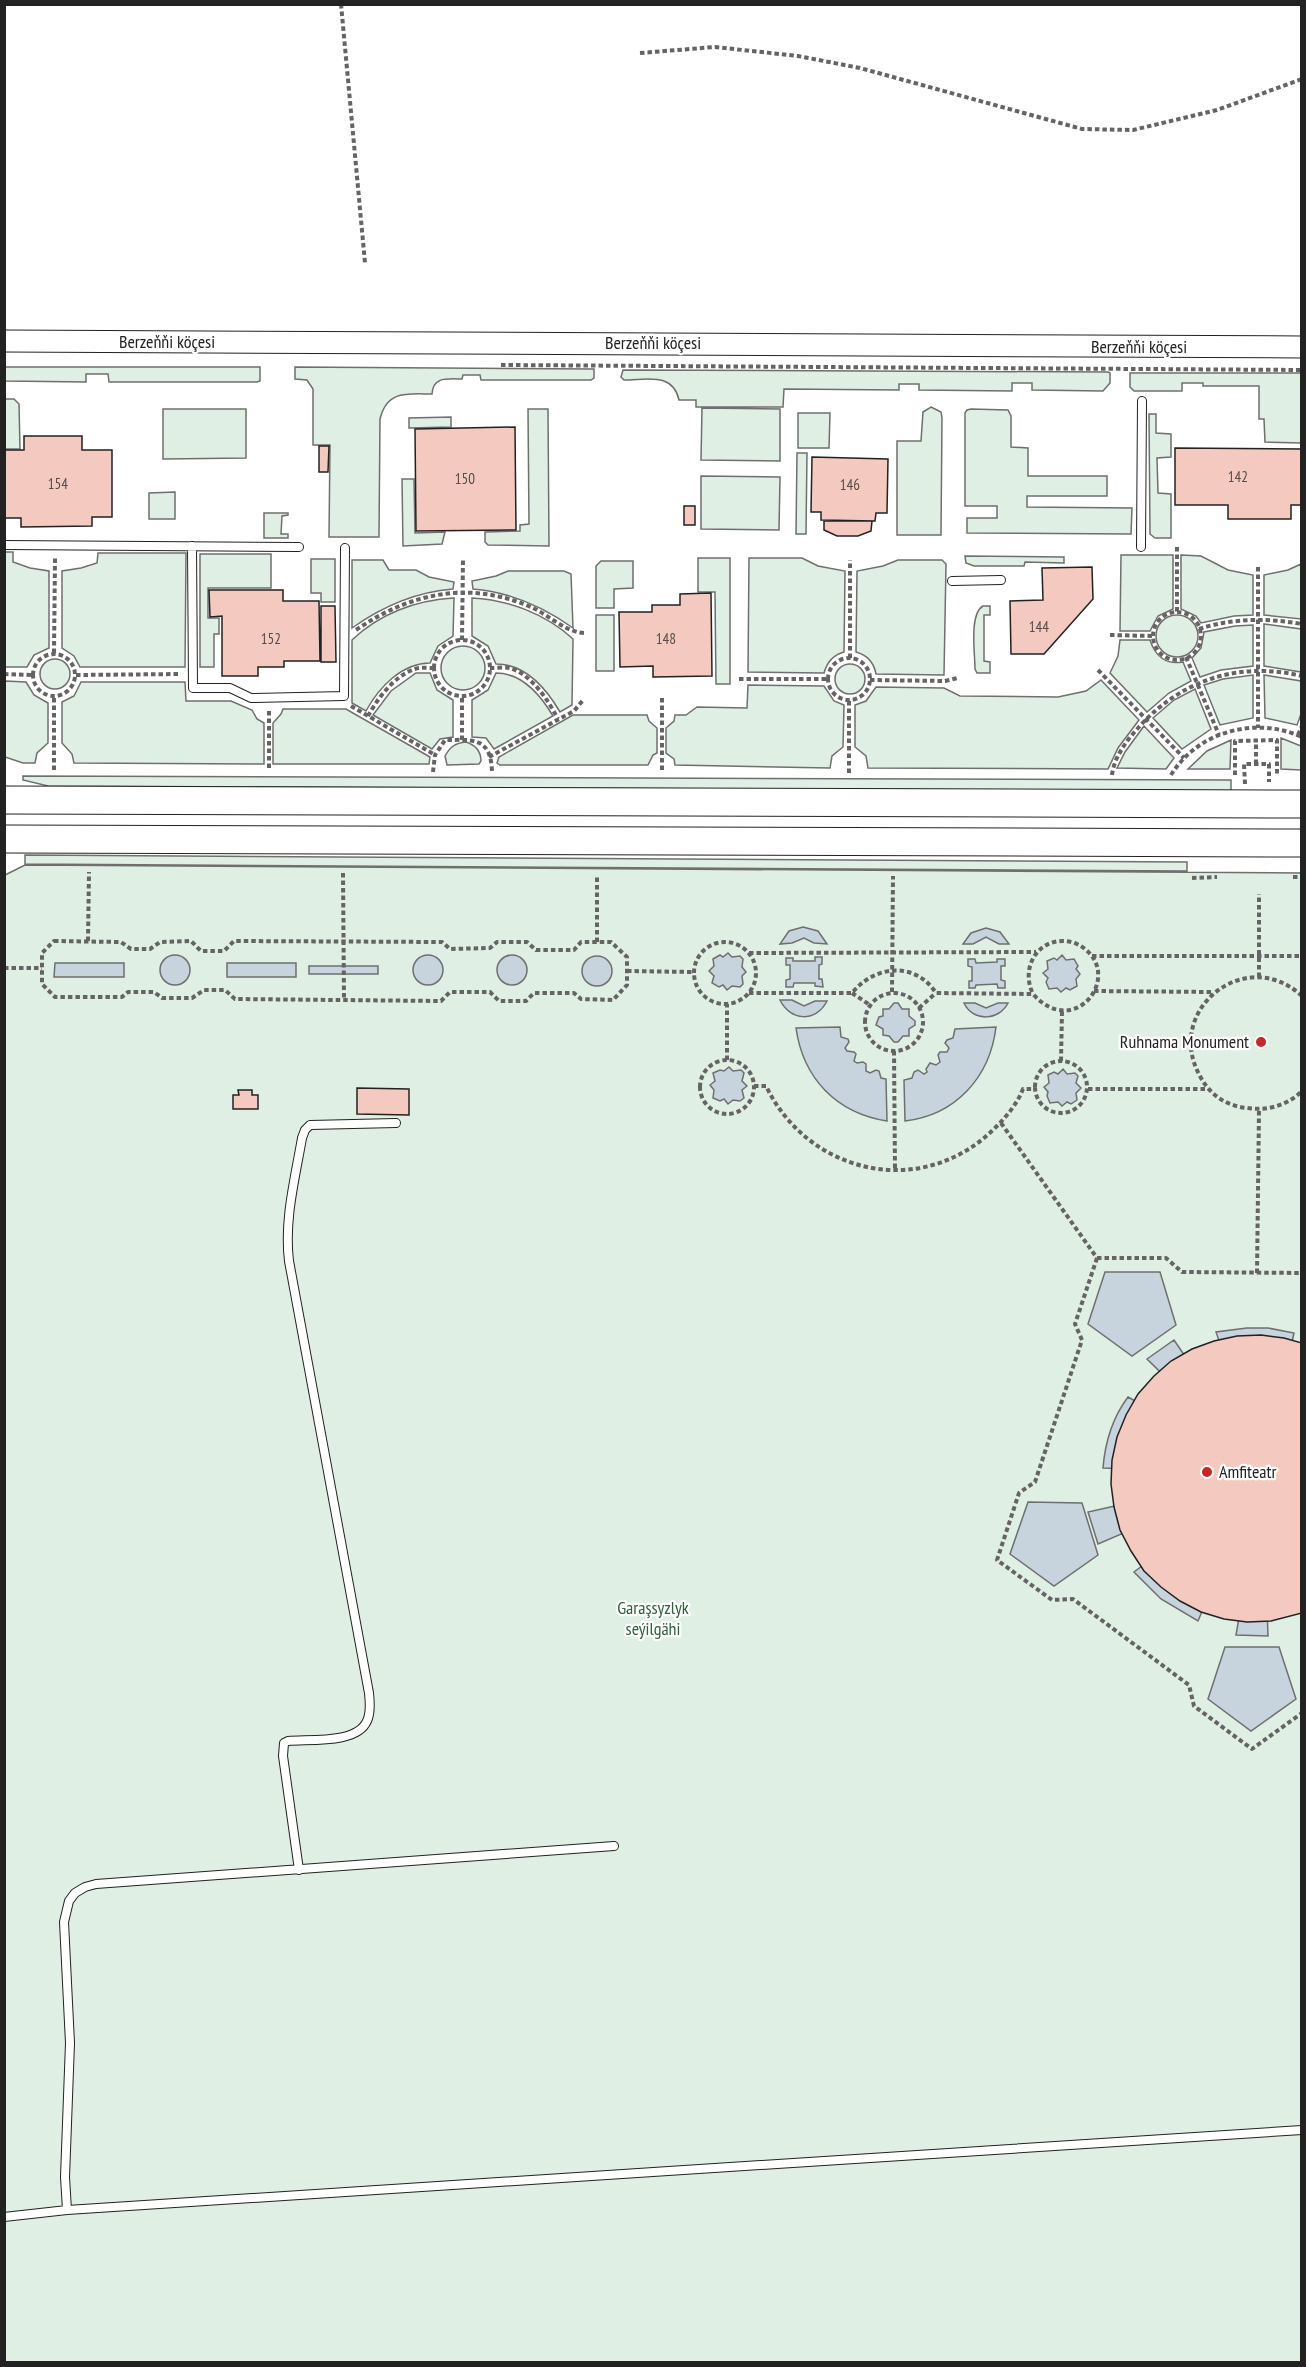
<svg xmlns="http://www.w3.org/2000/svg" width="1306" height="2367" viewBox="0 0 1306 2367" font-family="'PT Sans Narrow',sans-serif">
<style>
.green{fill:#e0efe3;stroke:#6f6f6f;stroke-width:1.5}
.water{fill:#c7d3dd;stroke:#6f6f6f;stroke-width:1.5}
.building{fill:#f3c9c0;stroke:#222;stroke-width:1.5}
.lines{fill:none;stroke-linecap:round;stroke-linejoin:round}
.service-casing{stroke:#222;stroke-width:10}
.tertiary-casing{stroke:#222;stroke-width:23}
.primary-casing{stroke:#222;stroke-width:29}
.path{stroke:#646464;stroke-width:4;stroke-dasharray:4.5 3;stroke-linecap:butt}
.service{stroke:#fff;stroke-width:8}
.tertiary{stroke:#fff;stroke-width:21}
.primary{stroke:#fff;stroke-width:27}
.poi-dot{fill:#c62828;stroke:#fff;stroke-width:2}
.labels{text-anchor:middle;stroke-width:4.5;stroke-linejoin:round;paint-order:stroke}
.number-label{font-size:15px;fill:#564c4a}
.street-label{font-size:18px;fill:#222;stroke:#fff}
.poi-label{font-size:18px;fill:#222;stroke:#fff;text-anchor:end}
.park-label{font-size:18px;fill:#2f5e38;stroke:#fff}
</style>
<rect width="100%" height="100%" fill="#fff"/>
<path class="green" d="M5,367H260V381L257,382H109L108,374H86V382L5,381Z
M295,367L594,369V378L591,380H481L480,375H463L462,379C448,379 433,376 432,394C407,394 387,390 380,419L379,537H329L330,445H313V389L307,380L295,379Z
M623,370L1108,372L1110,373V383L1103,391L1032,390V383H1012V391L919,390V384H899V390L784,389L783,407H696V400H679C673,372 647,380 624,380L621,377Z
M1130,373H1301V443L1265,442L1264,419H1259V386H1203V383H1182V391H1134L1130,387Z
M5,399H14L19,404L20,449H5Z
M931,407L941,412L942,418L941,535H897V441H921L923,412Z
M702,408L780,409V461L701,460Z
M163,409H246V458L163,459Z
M528,409H548L549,546L488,545L485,542V532L520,531V525L529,524Z
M971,409L1008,410L1011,416V447L1028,448V476H1107V496H1027V507L1132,508L1131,534L967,533V518H997V506H965V413L967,410Z
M798,413H830L829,448H798Z
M1149,414H1156V433L1171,434V457L1157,458L1158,493L1171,494V538H1155L1150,534Z
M451,417V427L409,428V418Z
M797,453H807L806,534H796Z
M701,476L780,477L779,530L701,529Z
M402,479H414L415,533L445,532L442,544L403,546Z
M175,492V519H149V493Z
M264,513H288V515L282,516L281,534H288V538H264Z
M5,552H13V562L30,568L49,571V648L34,655L27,667H5Z
M98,553H186L185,667H80L74,656L62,648V571L81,568L97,563Z
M200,554H271V588H208V618H219V634H214V667H200Z
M1121,555H1173V609L1158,616L1150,631H1120Z
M1181,555L1201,556L1228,570L1253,575V615L1234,616L1201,623L1196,616L1181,609Z
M965,556L1064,557V563L1025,562L1024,566H974L966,563Z
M698,558H730V684H716L715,592H698Z
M749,558H802L818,566L845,571L844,652C833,655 827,662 824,673L748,672Z
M311,559H335V602H321V593H311Z
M352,560H383L389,570H416L429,577L454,582L453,589C415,592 383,606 352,628Z
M898,560H942L946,564L944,675L876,674C874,663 867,655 856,652L857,571L883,566Z
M601,561H633V588L614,589V608H596V566Z
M1301,564V619L1264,615V575L1288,570Z
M508,571H564L571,574L573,628C542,606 510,592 473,589L472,581L496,576Z
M454,598L453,636L438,646L430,663C402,663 379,687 366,711L352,703V640C379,614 416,600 454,598Z
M472,598C509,600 546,614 573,639L572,705L560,712C546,688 525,664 496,664L488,646L472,636Z
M983,606H990V615H984V661L990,662V673H977L975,669C975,653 969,614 983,606Z
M596,615H614V671H596Z
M1156 636a21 21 0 1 1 42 0a21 21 0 1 1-42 0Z
M1264,624L1301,629V672L1264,666Z
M1253,625V666L1221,670L1200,677L1192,658L1201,648L1204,632L1235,626Z
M1120,640H1150C1155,656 1166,665 1183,662L1191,681L1169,693L1147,712L1110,673L1118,656Z
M441 668a22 22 0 1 1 44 0a22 22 0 1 1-44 0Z
M40 674a15 15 0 1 1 30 0a15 15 0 1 1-30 0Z
M835 679a15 15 0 1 1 30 0a15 15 0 1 1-30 0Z
M416,673H430L437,690L453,700V737L440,739L432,749L373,715L391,691Z
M496,673C522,673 540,694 553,716L494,749L486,738L472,737V700L488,690Z
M1253,675V718L1220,725L1204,685L1223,679Z
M1264,675L1301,681V714L1297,725L1265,718Z
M1101,680L1139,720L1118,748L1108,769L868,768L866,756L855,747V705L866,701L876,687L944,688L960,696L1058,697L1086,691Z
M5,681L26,682L34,695L48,703V743L37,753L35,763H23L5,757Z
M81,682H185L186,701H231L252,710L257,719L264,723V764L74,763L72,754L62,743V702L74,696Z
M748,685L824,686L834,701L844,705L843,747L832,756L830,768L675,765L674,759L666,753V728L674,721L675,715H686L697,707L747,708Z
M1195,689L1211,729L1182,749L1153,718L1174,700Z
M283,709H346L430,757L429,764H273V723L281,714Z
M573,715H647L649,721L657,728V753L653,755L648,765H500L497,763L499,757Z
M1144,726L1174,758L1166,769L1117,768L1125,752Z
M1281,738L1301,746V770L1281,769Z
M1231,740L1230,769H1188L1207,751Z
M466,742C475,745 481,751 481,761L479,764L447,765L445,756C450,747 455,743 466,742Z
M23,776L1231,780V791L48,786L23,780Z
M25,855L1187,862V871L25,864Z
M25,865L1301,873V2362H5V875Z"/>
<path class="water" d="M803,927L818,931L827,944L814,943L804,938L792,943L780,944L789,931Z
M986,928L1000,932L1009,944H999L986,937L973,944H963L971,933Z
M728,953L732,957L740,956L743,959L742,967L746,972L742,976L743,984L740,987L732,986L727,990L723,985L719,987L712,983L714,976L709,971L714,966L713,959L720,955L723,957Z
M1062,955L1066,960L1074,959L1078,966L1076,969L1080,974L1076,979L1077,986L1070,990L1066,988L1061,992L1057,988L1049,989L1046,982L1048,978L1043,973L1048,969L1047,961L1054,958L1057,960Z
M160 970a15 15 0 1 1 30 0a15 15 0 1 1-30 0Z
M497 970a15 15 0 1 1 30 0a15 15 0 1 1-30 0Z
M413 970a15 15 0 1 1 30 0a15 15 0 1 1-30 0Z
M582 971a15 15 0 1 1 30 0a15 15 0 1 1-30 0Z
M815,957H822V964L819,965V979H822L823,987L815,986V983H794L793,987H786V980L790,979V965H786V958H793V961H815Z
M968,959H975L976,963L997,962V959H1005V966H1001V980L1005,981V988H998L997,984L976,985L975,988H969V981H972V967L968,966Z
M55,963H124V977H54Z
M227,963H296V977H227Z
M309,966H378V974H309Z
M780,1000H792L804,1006L815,1001H827C816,1023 790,1021 780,1000Z
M894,1003H898L902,1009H909V1016L915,1021V1025L909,1029V1036H903L898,1042H894L889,1036L883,1035V1029L876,1025L879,1017L883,1016V1009H889Z
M964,1003H975L986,1008L998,1003H1008C999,1021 973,1022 964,1003Z
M840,1027L841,1037L848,1039L849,1042L845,1048L847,1051L854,1052L856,1054L854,1061L857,1063L863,1062L866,1064V1071L870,1073L876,1070L879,1071L881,1078L886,1079L887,1121C836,1113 803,1078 796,1028Z
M996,1027C990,1077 956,1115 905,1121L904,1080L912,1078L914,1072L918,1070L924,1074L927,1072L926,1069L930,1063L936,1065L940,1062L938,1055L940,1052H947L949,1048L945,1043L947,1040L953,1038L955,1029Z
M729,1067L733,1071L741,1070L744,1073L742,1081L747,1086L742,1090L744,1098L740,1101L733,1100L728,1104L724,1099L720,1101L713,1098L714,1090L710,1085L715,1081L713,1073L720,1070L724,1071Z
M1063,1069L1067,1074L1075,1073L1078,1076L1076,1083L1081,1088L1076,1093L1077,1100L1071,1104L1067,1102L1062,1106L1058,1102L1050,1103L1047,1096L1048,1092L1044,1087L1049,1083L1048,1075L1054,1072L1058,1074Z
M1105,1272H1160L1176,1325L1132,1356L1088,1324Z
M1247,1328H1268L1294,1333L1282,1388L1235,1387L1216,1332Z
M1174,1340L1208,1390L1190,1401L1147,1359Z
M1128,1397L1181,1427L1165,1470L1103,1468C1105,1443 1113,1417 1128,1397Z
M1155,1497L1161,1517L1098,1544L1088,1512Z
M1028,1502L1082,1503L1098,1555L1054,1586L1010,1554Z
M1186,1533L1223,1561L1198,1621L1161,1599L1134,1572Z
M1246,1577H1266L1268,1636L1236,1635Z
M1225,1647H1279L1296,1699L1251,1731L1208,1699Z"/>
<path class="building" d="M515,427L516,530L416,531L415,429Z
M24,436H82V450H112V517H92V526L21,527V518H4V450H24Z
M319,446H329L328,472H319Z
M1175,448L1302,449V505H1291V519H1228V505H1175Z
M812,457L888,459L887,513H876L875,521L821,520V512H811Z
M684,506H695V525H684Z
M824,521H872L871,531L858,536H837L824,530Z
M1092,567L1093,599L1044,654H1011L1010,601L1043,600L1042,568Z
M209,590H283V601H319L320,661H284V667H258V676H222V616L210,617Z
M711,593L712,676L653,677V666L620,667L619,612H652V605H680V594Z
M321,606H335L336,662H321Z
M357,1088L409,1089V1115L357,1114Z
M238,1090H252V1095H258V1109H233V1095H239Z
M1261,1335L1284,1338L1302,1343V1613L1271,1621L1247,1622L1224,1619L1201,1612L1180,1601L1161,1587L1144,1571L1131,1551L1120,1530L1114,1507L1111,1484L1112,1460L1117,1437L1126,1415L1138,1394L1154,1376L1171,1361L1192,1349L1214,1341L1237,1336Z"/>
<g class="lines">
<defs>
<path id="service" d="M4,545L299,547
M192,546L193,688H230L251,698L344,696L345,548
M1141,547L1142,401
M952,581L1001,580
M299,1870L283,1756L284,1743L288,1741C310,1739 357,1744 367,1721C371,1713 370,1702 369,1693L289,1261C284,1220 295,1179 302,1138L305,1130L310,1125L396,1123
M67,2210L65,2177L70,2043L64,1922L69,1901L75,1893L85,1887L96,1884L614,1846
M4,2217L67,2210L1302,2130"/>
<path id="tertiary" d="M4,341L1302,347"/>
<path id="primary" d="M4,800L1302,804
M4,839L1302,843"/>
</defs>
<use href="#service" class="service-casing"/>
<use href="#tertiary" class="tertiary-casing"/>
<use href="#primary" class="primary-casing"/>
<path class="path" d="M341,4L365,263
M640,53L715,47L798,56L860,68L1082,129L1133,130L1217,110L1302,79
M501,365L1302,370
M1177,547V612
M1258,567V728
M1153 636a24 24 0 1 1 48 0a24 24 0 1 1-48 0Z
M1199,629C1232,618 1268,618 1302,624
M356,630C410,593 469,580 531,607C549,615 565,632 584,633
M1110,635L1153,636
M462,640L463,558
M434 668a28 28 0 1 1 56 0a28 28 0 1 1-56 0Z
M54,653L55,558
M33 675a21 21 0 1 1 42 0a21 21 0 1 1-42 0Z
M1186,657L1219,735
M850,658V560
M828 679a21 21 0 1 1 42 0a21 21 0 1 1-42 0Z
M490,668C496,668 504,667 510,668C532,675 548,700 558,719
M1098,670L1184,758
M4,674L33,675
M76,675L180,674
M739,679H829
M870,680L945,681L958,678
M662,698V773
M351,706L435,755
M269,711V771
M368,716C378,698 394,676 415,669C421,667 428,668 434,668
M1298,735L1302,726
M462,740V696
M489,757L574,711L584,699
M1256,764V740
M54,770V696
M433,772L435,755L445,740C472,740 491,736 492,772
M849,773V700
M1112,775C1114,757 1127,740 1139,727C1181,680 1239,661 1302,676
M1171,775C1198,731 1256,716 1302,737
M1235,775V741L1277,740V775
M1245,784L1244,764H1269V782
M343,873L344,1000
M1293,877H1302
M1192,878L1217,877
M54,941L121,942L131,949H150L160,942L191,941L201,951H224L234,941L442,942L450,949L490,948L497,942H527L536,950H574L581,942H611L627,957V985L613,1000L581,999L574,993H534L526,1001H499L490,992H450L441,1001L235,999L225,990H204L192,998H162L154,992H128L122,997H55L42,984V953Z
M88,941L89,872
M694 973a31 31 0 1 1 62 0a31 31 0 1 1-62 0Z
M597,942V875
M749,953L1036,952
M1092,956H1302
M4,968H42
M627,971L694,972
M1259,977V894
M1094,991L1213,992
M892,992L893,876
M749,993H852C875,965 915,961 936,993L1033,994C1074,1040 1122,978 1085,949C1079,944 1071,941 1063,941C1035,941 1021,970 1033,994
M852,993L870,1005
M865 1022a29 29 0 1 1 58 0a29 29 0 1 1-58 0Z
M1302,996C1246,944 1163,1010 1200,1076C1209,1094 1226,1106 1247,1108C1266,1111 1287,1106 1302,1091
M919,1008L936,993
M894,1051L895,1170
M700 1087a27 27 0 1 1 54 0a27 27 0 1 1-54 0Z
M727,1060V1004
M1035 1087a26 26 0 1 1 52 0a26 26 0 1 1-52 0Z
M1061,1061L1062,1011
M754,1086H766C806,1169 909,1198 983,1139C999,1125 1015,1109 1023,1089H1035
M1088,1089H1206
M1001,1123L1097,1258
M1097,1258L1075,1324L1082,1340L1035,1482L1019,1493L997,1560L1052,1600L1073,1599L1189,1685L1194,1706L1252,1749L1302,1713
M1097,1258H1166L1182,1272L1302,1273
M1257,1273L1259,1110"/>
<use href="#service" class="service"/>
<use href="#tertiary" class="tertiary"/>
<use href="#primary" class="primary"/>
</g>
<g class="poi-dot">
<circle cx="1261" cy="1042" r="6"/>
<circle cx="1207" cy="1472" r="6"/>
</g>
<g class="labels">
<g class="number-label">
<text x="1238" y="482">142</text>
<text x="465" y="484">150</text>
<text x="58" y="489">154</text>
<text x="850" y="490">146</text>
<text x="1039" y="632">144</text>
<text x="271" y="644">152</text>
<text x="666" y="644">148</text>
</g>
<g class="street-label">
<text x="167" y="348">Berzeňňi köçesi</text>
<text x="653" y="349">Berzeňňi köçesi</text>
<text x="1139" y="353">Berzeňňi köçesi</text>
</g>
<g class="poi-label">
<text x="1249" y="1048">Ruhnama Monument</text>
<text x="1219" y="1478" text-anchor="start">Amfiteatr</text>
</g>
<g class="park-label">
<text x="653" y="1614">Garaşsyzlyk<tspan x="653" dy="21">seýilgähi</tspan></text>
</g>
</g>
<rect width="1306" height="2367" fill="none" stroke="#222222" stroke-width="12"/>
</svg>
